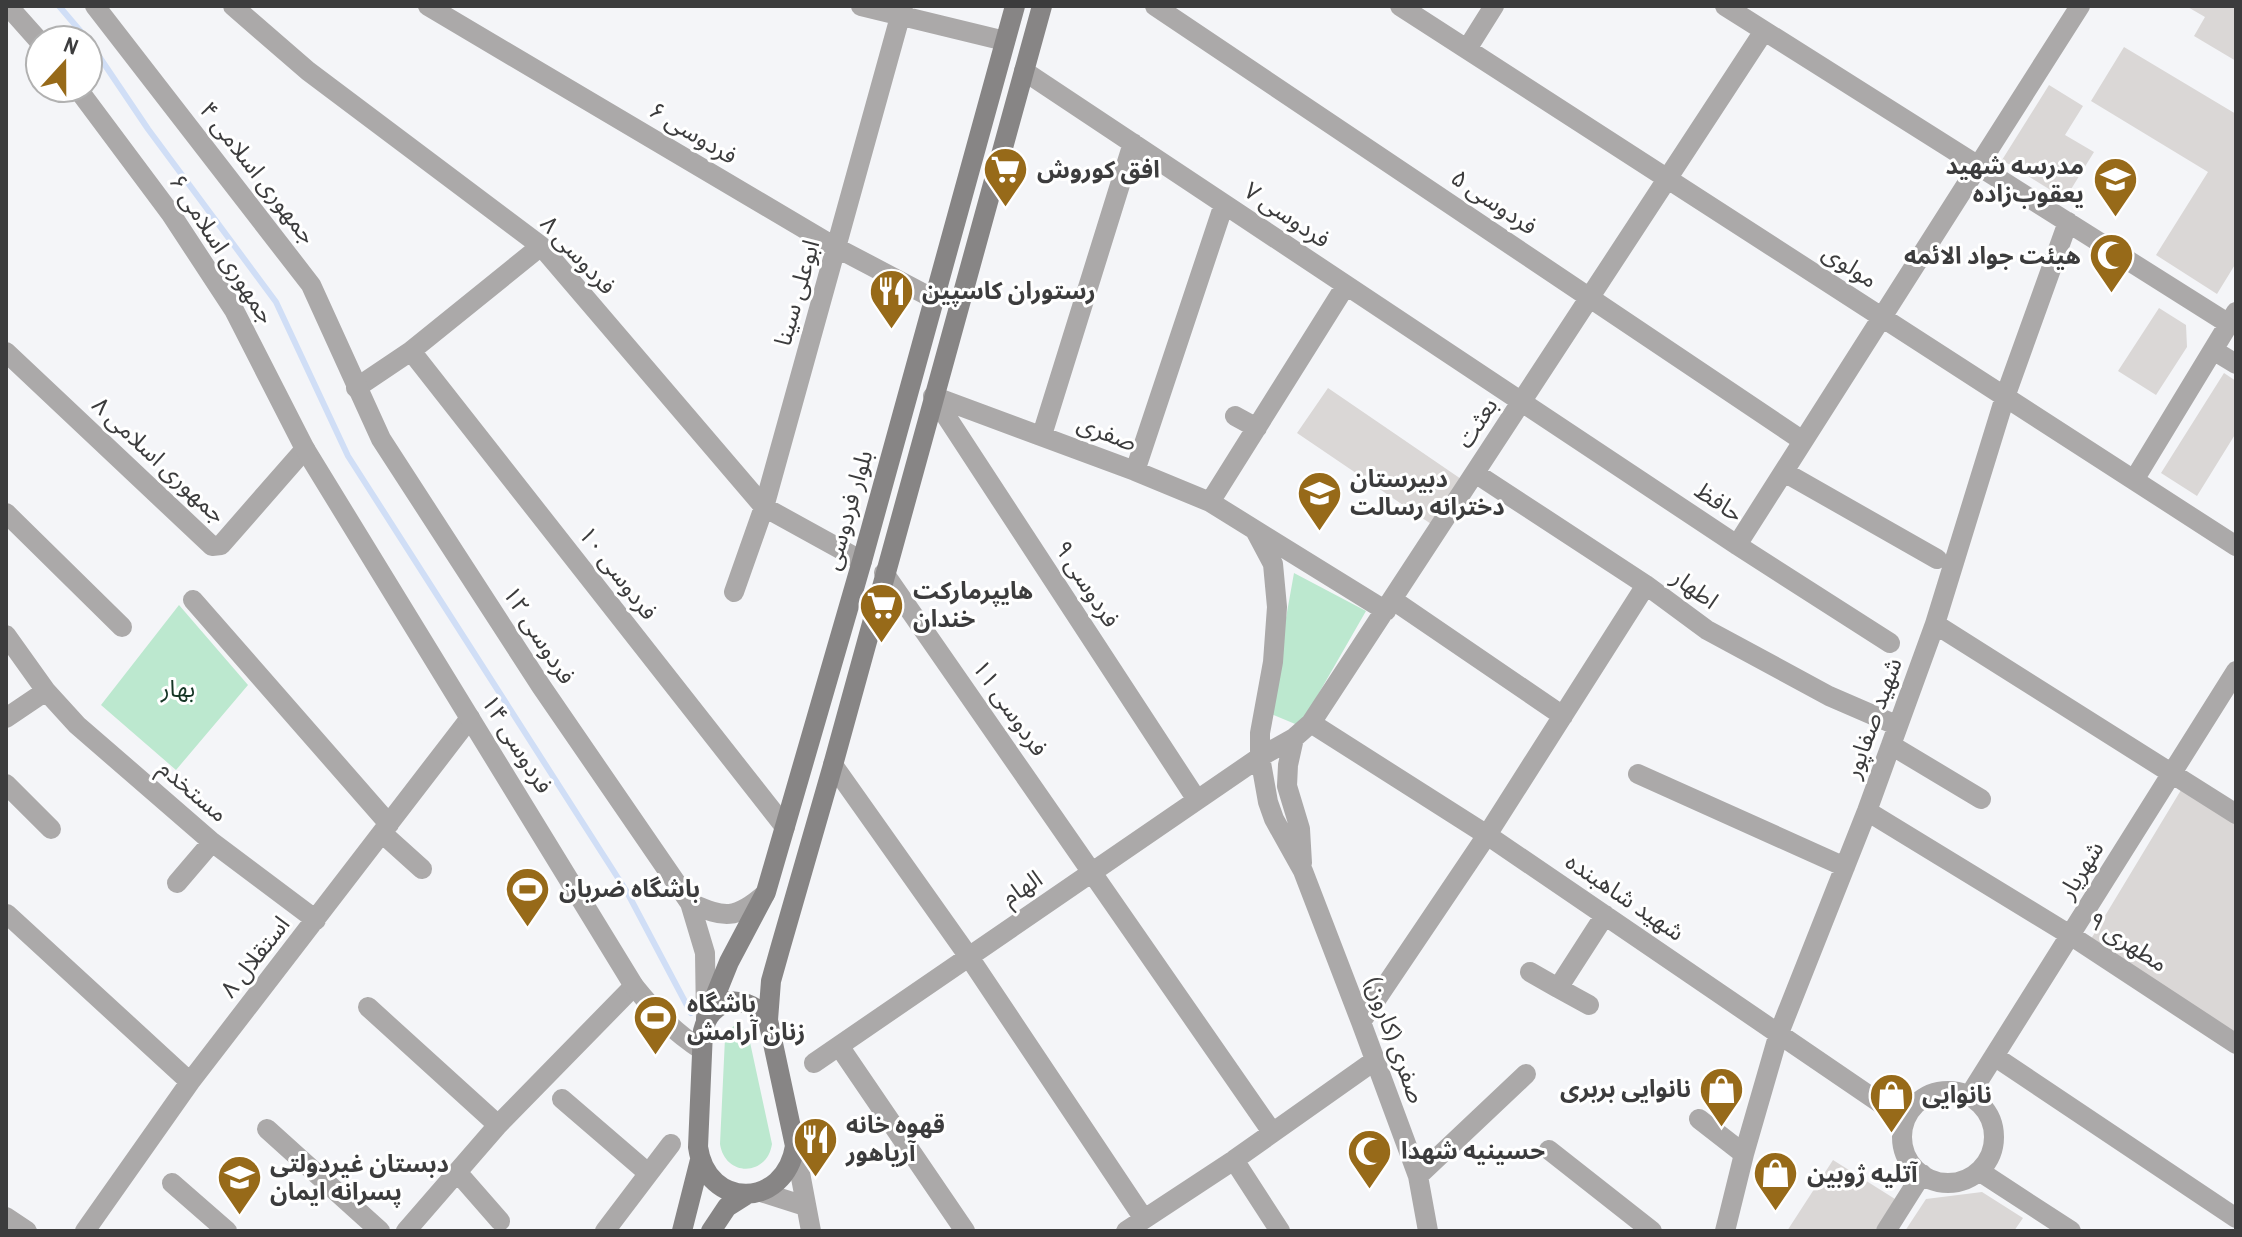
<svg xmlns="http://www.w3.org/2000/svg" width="2242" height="1237" viewBox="0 0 2242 1237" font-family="'Archivo Narrow','Noto Sans Arabic',sans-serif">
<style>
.green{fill:#bce8cf}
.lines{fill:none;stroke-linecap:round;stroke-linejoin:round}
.stream{stroke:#d0def6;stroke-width:6}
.building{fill:#dad7d6}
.minor{stroke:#aba9a9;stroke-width:20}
.tertiary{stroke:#aba9a9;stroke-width:20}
.secondary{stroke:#878585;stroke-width:20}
.labels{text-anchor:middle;stroke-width:6;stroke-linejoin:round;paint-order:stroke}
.street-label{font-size:24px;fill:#3c3c3d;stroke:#fff}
.poi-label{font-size:24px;font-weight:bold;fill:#3c3c3d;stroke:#fff;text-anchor:start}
.park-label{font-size:24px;fill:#163626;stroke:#fff}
</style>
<rect width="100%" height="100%" fill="#f4f5f8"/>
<path class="green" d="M1294,573L1366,611L1300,726L1269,713Z
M179,605L248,685L176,770L101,705Z
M734,1026H740L748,1033L772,1144C767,1177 725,1177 720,1144L725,1038L726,1032Z"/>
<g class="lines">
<path class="stream" d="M59,6L88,40
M88,40L148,129L276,302L348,456L627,892L691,1013"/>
</g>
<path class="building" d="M2186,6L2236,7V61L2194,36L2205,17Z
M2124,47L2236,114V263L2217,294L2156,255L2208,172L2091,101Z
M2049,85L2083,106L2065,135L2094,152L2065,199L2002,160Z
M2159,308L2186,325L2187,347L2156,395L2118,371Z
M2224,373L2236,381V433L2197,496L2161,473Z
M1328,388L1464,481L1434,526L1297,433Z
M2181,790L2236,824V1034L2091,939Z
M1833,1160L1895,1199L1875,1231H1787Z
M1982,1192L2023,1218L2014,1231H1905L1926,1199Z"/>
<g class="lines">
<path class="minor" d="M233,6L308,71L541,246L764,507L862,561
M428,6L837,248L934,299
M861,6L1005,41
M1155,6L1803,441
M1400,6L2236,546
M1725,6L2229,324
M1467,49L1494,6
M1024,71L1737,545L1890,643
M2213,350L2236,364
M411,351L785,827
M6,352L212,546L221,545L305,449
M356,388L411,351L541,246
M933,396L1135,471L1210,502L1386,611
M933,396L1197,800
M1235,416L1257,428
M1042,435L1133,143
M1135,471L1224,204
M1784,472L1937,559
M1475,473L1646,585L1707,630L1829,696L1896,725
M2134,480L2236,312
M1210,502L1346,285
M6,513L122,627
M1256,532L1273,564L1277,607L1273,662L1260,733V757L1268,802L1274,819L1303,871L1361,1022L1418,1176L1428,1231
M1737,545L2080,6
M884,573L1272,1132
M734,592L764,507L903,6
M193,600L389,824
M1393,600L1563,716
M1935,624L2236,814
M6,635L46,691L77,725L212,842L316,920
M6,718L46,691
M1311,723L1487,835L1905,1120
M1294,738L1288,765L1287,786L1300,829L1302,863
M1891,745L1981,799
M833,765L969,957L1144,1219
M1638,774L1845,867
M6,784L51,829
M1867,811L2070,935L2236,1044
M382,833L422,869
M177,883L212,842
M7,914L190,1082
M1530,972L1558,988
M1589,1005L1558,988L1605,915
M368,1007L498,1125
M1361,1022L1487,835L1646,585
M839,1046L965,1231
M1994,1056L2236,1218
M814,1063L1260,757L1294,738L1311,723L1764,31
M1902 1137a46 46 0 1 1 92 0a46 46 0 1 1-92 0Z
M1969,1096L2236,671
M562,1099L648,1173
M1699,1119L1744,1154
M267,1129L380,1231
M1549,1150L1652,1231
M1234,1160L1280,1231
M1979,1171L2071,1231
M458,1173L500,1221
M1418,1176L1526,1074
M172,1183L227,1231
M85,1231L190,1082L470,718
M406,1231L498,1125L634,986
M605,1231L671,1144
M1126,1231L1234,1160L1374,1061
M1725,1231L1744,1154L1779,1033L1867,811L1935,624L2005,397L2068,222
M1886,1231L1922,1174"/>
<path class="tertiary" d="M8,6L40,42
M95,6L311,285L381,439L541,686L690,903L705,953L706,1019
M77,88L171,214L234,310L305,449L634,986C655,1012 674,1032 702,1050
M690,903C725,918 735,920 765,894
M795,1146L811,1231
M761,1192L805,1206
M6,1217L27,1231"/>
<path class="secondary" d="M729,1001C748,1002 756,1006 768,1020L795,1146C785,1209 707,1210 698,1147L703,1031C707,1015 714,1008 729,1001Z
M706,1019L729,962L766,892L862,561L1015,6
M768,1020L771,981L780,949L833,765L1042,6
M682,1231L700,1160
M711,1231L727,1207L746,1195"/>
</g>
<defs>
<symbol id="supermarket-pin" viewBox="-11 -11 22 30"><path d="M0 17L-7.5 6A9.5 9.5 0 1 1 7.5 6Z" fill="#976a19" stroke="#fff"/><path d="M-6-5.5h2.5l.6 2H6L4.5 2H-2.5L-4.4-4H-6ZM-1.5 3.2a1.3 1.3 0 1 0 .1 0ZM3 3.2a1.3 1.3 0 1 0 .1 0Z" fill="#fff"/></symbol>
<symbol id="school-pin" viewBox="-11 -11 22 30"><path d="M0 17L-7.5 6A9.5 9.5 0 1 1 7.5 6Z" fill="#976a19" stroke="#fff"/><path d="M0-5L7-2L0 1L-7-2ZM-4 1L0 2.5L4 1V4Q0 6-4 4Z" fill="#fff"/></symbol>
<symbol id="mosque-pin" viewBox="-11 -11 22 30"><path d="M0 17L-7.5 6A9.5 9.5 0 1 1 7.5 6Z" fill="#976a19" stroke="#fff"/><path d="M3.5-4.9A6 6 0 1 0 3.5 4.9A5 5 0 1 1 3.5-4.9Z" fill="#fff"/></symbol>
<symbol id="restaurant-pin" viewBox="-11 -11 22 30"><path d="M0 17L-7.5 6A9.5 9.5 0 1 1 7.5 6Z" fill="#976a19" stroke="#fff"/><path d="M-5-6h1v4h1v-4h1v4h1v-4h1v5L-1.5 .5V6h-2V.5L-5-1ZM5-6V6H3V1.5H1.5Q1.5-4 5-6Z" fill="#fff"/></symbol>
<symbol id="stadium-pin" viewBox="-11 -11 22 30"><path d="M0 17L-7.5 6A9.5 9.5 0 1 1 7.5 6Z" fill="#976a19" stroke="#fff"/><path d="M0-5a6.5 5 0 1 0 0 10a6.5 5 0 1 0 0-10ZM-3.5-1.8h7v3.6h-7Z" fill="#fff"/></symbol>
<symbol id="shop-pin" viewBox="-11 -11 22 30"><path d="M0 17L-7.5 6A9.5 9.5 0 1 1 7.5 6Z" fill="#976a19" stroke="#fff"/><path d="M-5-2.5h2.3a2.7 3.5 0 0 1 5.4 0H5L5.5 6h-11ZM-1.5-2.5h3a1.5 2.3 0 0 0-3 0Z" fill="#fff"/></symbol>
</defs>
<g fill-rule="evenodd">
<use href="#supermarket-pin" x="980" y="144" width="51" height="69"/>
<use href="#school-pin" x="2090" y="154" width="51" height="69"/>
<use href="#mosque-pin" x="2086" y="230" width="51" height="69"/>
<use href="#restaurant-pin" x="866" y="266" width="51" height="69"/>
<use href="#school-pin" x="1294" y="468" width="51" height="69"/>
<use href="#supermarket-pin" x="856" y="580" width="51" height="69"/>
<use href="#stadium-pin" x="502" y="864" width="51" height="69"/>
<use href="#stadium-pin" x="630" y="992" width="51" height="69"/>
<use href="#shop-pin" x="1696" y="1064" width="51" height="69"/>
<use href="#shop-pin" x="1866" y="1070" width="51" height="69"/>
<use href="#restaurant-pin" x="790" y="1114" width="51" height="69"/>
<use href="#mosque-pin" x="1344" y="1126" width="51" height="69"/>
<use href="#shop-pin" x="1750" y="1148" width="51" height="69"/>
<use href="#school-pin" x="214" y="1152" width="51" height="69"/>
</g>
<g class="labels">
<g class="street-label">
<text transform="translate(693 133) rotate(31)" y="8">فردوسی ۶</text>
<text transform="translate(258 173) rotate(52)" y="8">جمهوری اسلامی ۴</text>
<text transform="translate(1494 202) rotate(34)" y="8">فردوسی ۵</text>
<text transform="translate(1287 215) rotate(34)" y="8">فردوسی ۷</text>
<text transform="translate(222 249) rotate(57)" y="8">جمهوری اسلامی ۶</text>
<text transform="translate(578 255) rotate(47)" y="8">فردوسی ۸</text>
<text transform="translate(1850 266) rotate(33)" y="8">مولوی</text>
<text transform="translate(797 293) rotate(-74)" y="8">ابوعلی سینا</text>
<text transform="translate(1477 423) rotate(-57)" y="8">بعثت</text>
<text transform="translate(1107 433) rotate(21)" y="8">صفری</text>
<text transform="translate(159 460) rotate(43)" y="8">جمهوری اسلامی ۸</text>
<text transform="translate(1719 502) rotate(34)" y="8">حافظ</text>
<text transform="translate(848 510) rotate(-74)" y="8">بلوار فردوسی</text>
<text transform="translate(618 573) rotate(52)" y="8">فردوسی ۱۰</text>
<text transform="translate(1087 584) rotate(57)" y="8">فردوسی ۹</text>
<text transform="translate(1695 589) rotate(36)" y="8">اطهار</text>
<text transform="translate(539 635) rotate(57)" y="8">فردوسی ۱۲</text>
<text transform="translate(1010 708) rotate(55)" y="8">فردوسی ۱۱</text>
<text transform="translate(1873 718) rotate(-70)" y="8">شهید صفاپور</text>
<text transform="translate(517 744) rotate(58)" y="8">فردوسی ۱۴</text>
<text transform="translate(193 791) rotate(40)" y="8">مستخدم</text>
<text transform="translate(2081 870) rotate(-58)" y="8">شهریار</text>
<text transform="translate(1022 888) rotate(-34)" y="8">الهام</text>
<text transform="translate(1625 897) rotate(34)" y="8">شهید شاهبنده</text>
<text transform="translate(2128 942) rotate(33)" y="8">مطهری ۹</text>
<text transform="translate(255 957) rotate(-52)" y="8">استقلال ۸</text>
<text transform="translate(1395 1040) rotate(70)" y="8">صفری (کارون)</text>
</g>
<g class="poi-label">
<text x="2084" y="174" text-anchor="end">مدرسه شهید<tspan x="2084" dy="28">یعقوب‌زاده</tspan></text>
<text x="1037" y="178">افق کوروش</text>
<text x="2081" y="264" text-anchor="end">هیئت جواد الائمه</text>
<text x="922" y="299">رستوران کاسپین</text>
<text x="1350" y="487">دبیرستان<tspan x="1350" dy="28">دخترانه رسالت</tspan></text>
<text x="913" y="599">هایپرمارکت<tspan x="913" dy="28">خندان</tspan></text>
<text x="559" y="897">باشگاه ضربان</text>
<text x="687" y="1012">باشگاه<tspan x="687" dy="28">زنان آرامش</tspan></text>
<text x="1691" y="1097" text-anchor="end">نانوایی بربری</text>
<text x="1922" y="1103">نانوایی</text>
<text x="846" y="1133">قهوه خانه<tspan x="846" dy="28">آریاهور</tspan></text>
<text x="1401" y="1159">حسینیه شهدا</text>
<text x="270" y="1172">دبستان غیردولتی<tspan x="270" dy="28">پسرانه ایمان</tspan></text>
<text x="1807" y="1182">آتلیه ژوبین</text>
</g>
<g class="park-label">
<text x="178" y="697">بهار</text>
</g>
</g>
<rect width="2242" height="1237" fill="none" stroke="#3c3c3d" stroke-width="16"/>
<g transform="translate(64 64) rotate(21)"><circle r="38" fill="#ffffff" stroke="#b1b1b1" stroke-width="2"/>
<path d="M0-6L14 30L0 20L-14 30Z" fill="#976a19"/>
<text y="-12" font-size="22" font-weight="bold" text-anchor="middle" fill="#3c3c3d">N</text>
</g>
</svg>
